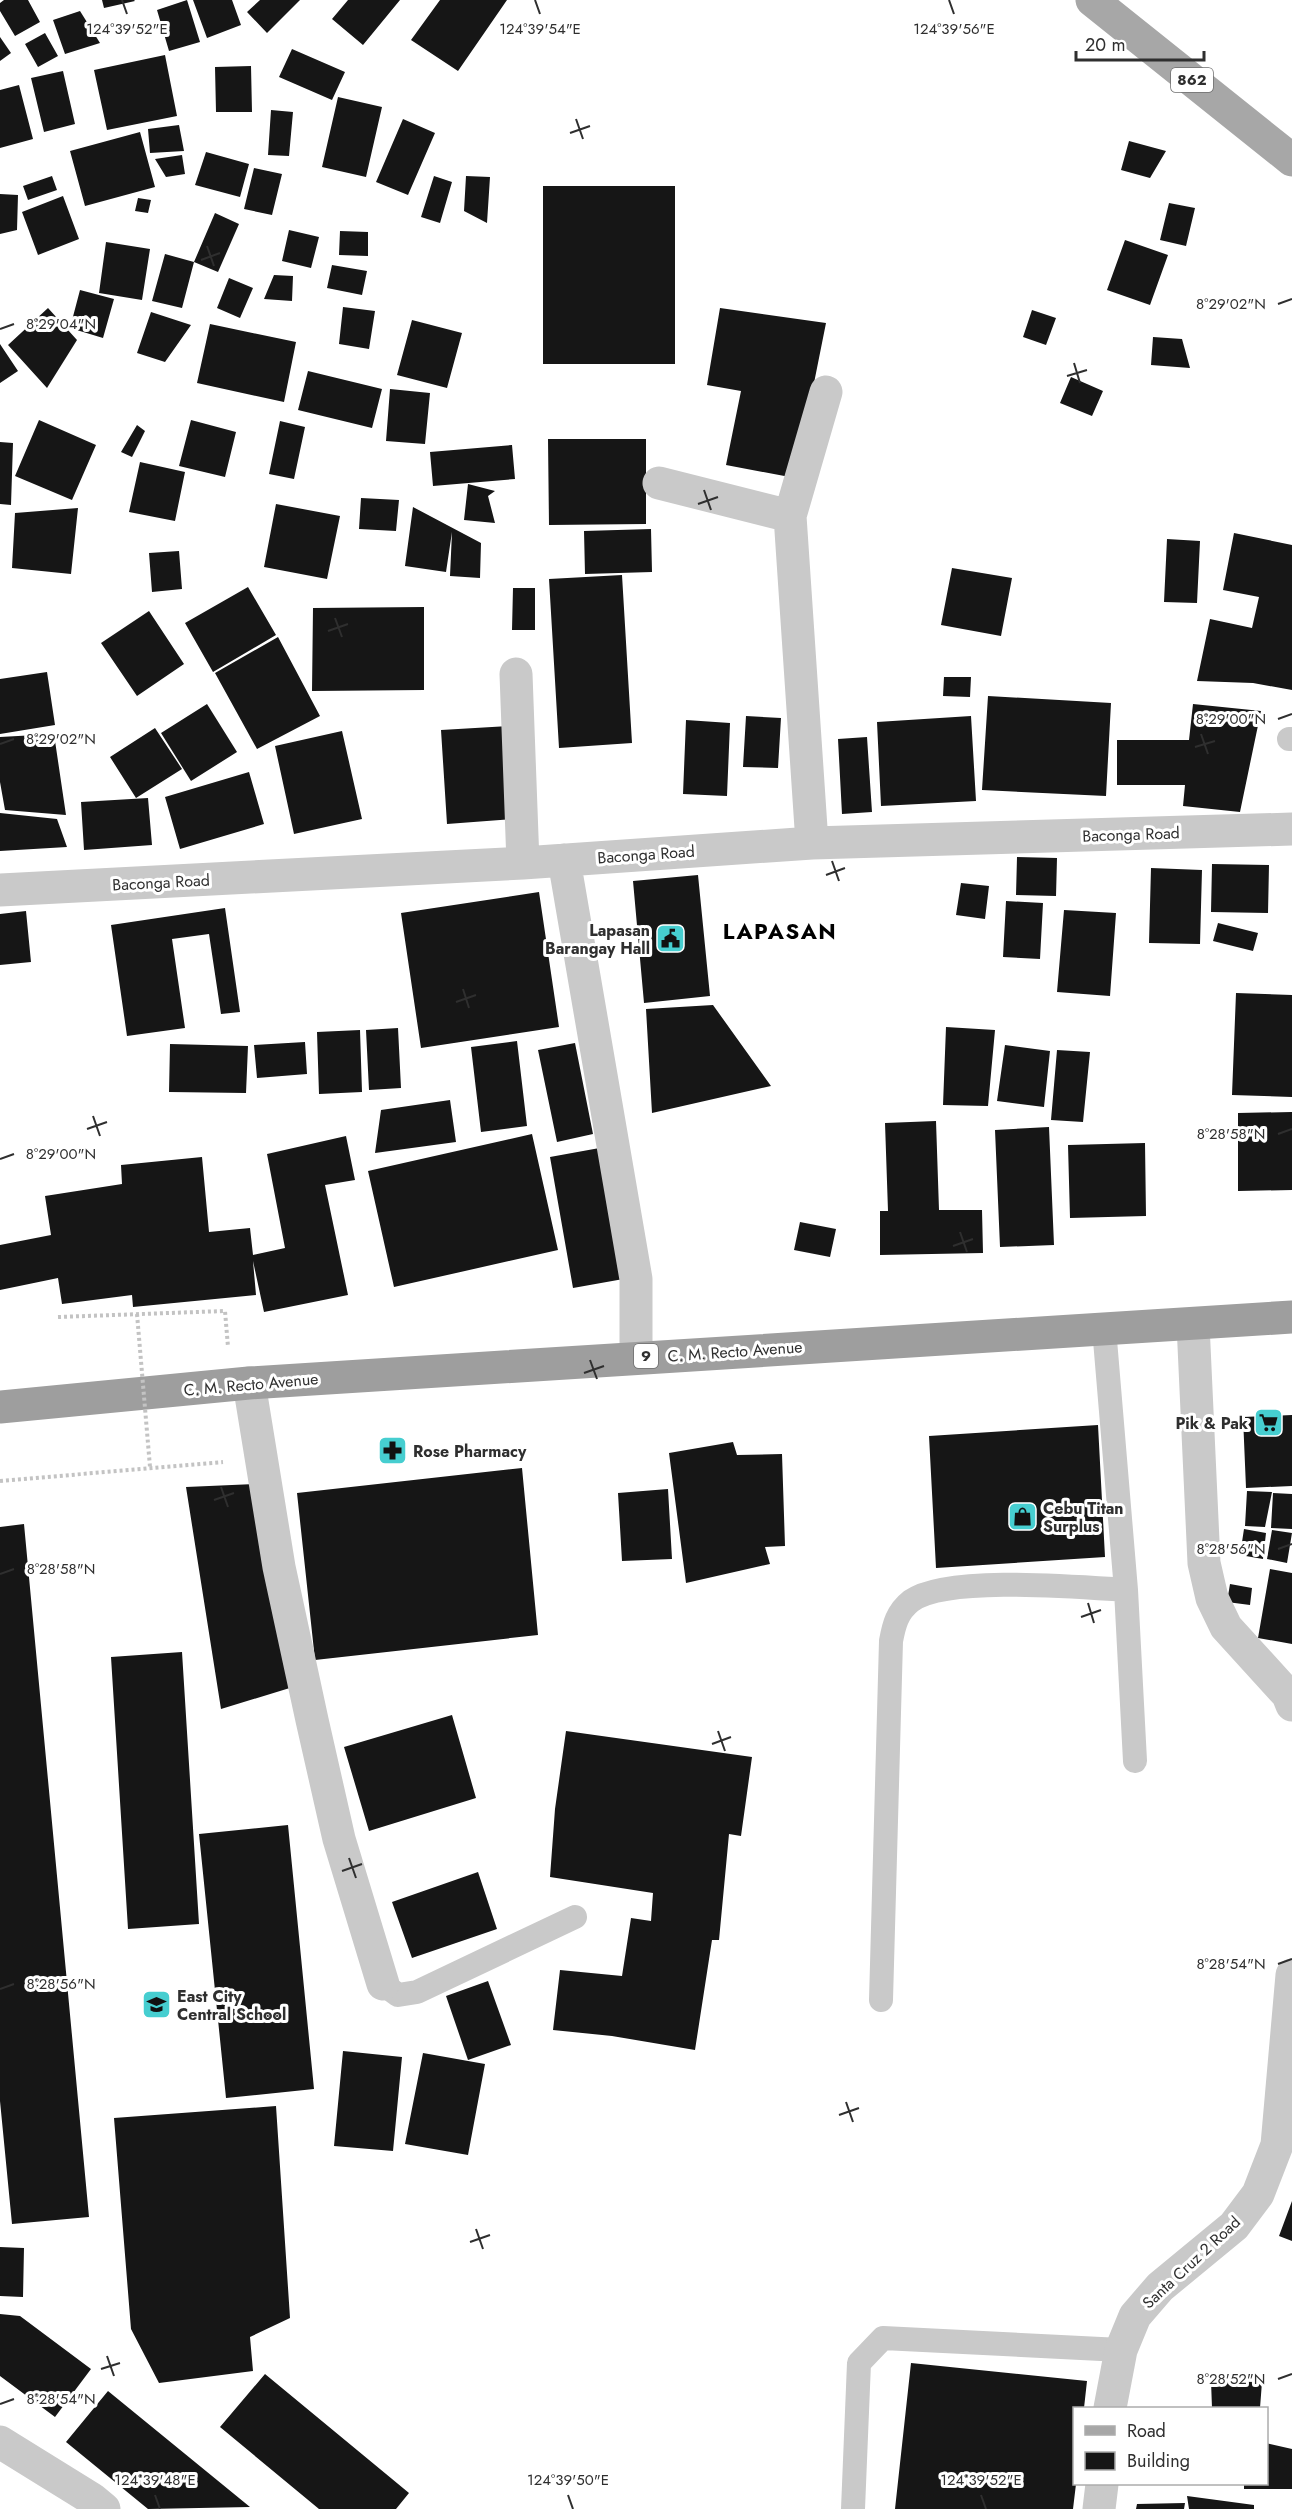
<svg xmlns="http://www.w3.org/2000/svg" width="1292" height="2509" viewBox="0 0 1292 2509" font-family="Jost,sans-serif">
<style>
.building{fill:#161616}
.lines{fill:none;stroke-linecap:round;stroke-linejoin:round}
.path{stroke:#c3c3c3;stroke-width:4;stroke-dasharray:3 3;stroke-linecap:butt}
.service{stroke:#c9c9c9;stroke-width:24}
.minor{stroke:#c9c9c9;stroke-width:33}
.primary{stroke:#a7a7a7;stroke-width:33}
.trunk{stroke:#9e9e9e;stroke-width:33}
.path-bridge{stroke:#c3c3c3;stroke-width:4;stroke-dasharray:3 3;stroke-linecap:butt}
.ticks{fill:none;stroke:#2f2f2f;stroke-width:2}
.labels{text-anchor:middle;stroke-width:6;stroke-linejoin:round;paint-order:stroke}
.shield{fill:#fff;stroke:#6d6d6d;stroke-width:1.5}
.shield-label{font-size:15px;font-weight:bold;fill:#2f2f2f}
.street-label{font-size:16px;fill:#2f2f2f;stroke:#fff}
.poi-label{font-size:16px;font-weight:bold;fill:#2f2f2f;stroke:#fff;text-anchor:start}
.district-label{font-size:22px;font-weight:bold;letter-spacing:1.5px;fill:#000;stroke:#fff}
.ticks-label{font-size:15px;text-anchor:middle;fill:#2f2f2f;stroke:#fff;stroke-width:6;stroke-linejoin:round;paint-order:stroke}
</style>
<rect width="100%" height="100%" fill="#fff"/>
<path class="building" d="M4,0H28L40,22L15,36L0,11V3Z
M102,0H134L135,1L104,8Z
M187,0L200,42L169,51L157,10Z
M193,0H232L241,25L207,38Z
M260,0H300L267,33L247,12Z
M348,0H400L363,45L332,19Z
M440,0H507L458,71L411,40Z
M80,11L100,43L65,54L53,20Z
M45,33L58,56L38,67L25,44Z
M0,37L11,53L0,61Z
M292,49L345,72L332,100L279,77Z
M165,55L177,116L107,130L94,70Z
M251,66L252,112H216L215,67Z
M63,71L75,124L44,132L31,78Z
M19,85L33,139L0,148V90Z
M338,97L382,107L366,177L322,167Z
M271,110L293,112L289,156L268,155Z
M403,119L435,133L408,195L376,182Z
M179,125L184,151L150,153L148,129Z
M140,132L155,187L85,206L70,151Z
M1129,141L1166,151L1150,178L1121,170Z
M206,152L249,164L240,197L195,185Z
M182,155L185,174L166,177L155,159Z
M254,168L282,174L272,215L244,209Z
M52,176L57,190L28,200L23,186Z
M434,176L452,182L440,223L421,217Z
M466,176L490,177L487,223L464,211Z
M543,186H675V364H543Z
M0,194L18,195L17,230L0,234Z
M63,196L79,239L38,255L22,212Z
M138,198L151,200L148,213L135,211Z
M1169,203L1195,208L1186,246L1160,240Z
M215,213L239,224L218,272L194,262Z
M289,230L319,237L311,268L282,261Z
M340,231L368,232V256L339,255Z
M1125,240L1168,255L1150,305L1107,290Z
M106,242L150,249L142,300L99,293Z
M165,254L194,262L182,308L152,301Z
M332,265L367,271L362,295L327,288Z
M274,275L293,276L292,301L264,299Z
M229,278L253,288L240,318L217,308Z
M80,290L114,299L103,338L70,328Z
M343,307L375,311L369,349L339,344Z
M48,308L77,340L47,388L8,345Z
M720,308L826,323L795,478L726,465L741,391L707,385Z
M1032,310L1056,318L1046,345L1023,337Z
M151,312L191,325L165,362L137,353Z
M412,320L462,333L447,388L397,375Z
M210,324L296,342L284,402L197,383Z
M1153,337L1182,339L1190,368L1151,365Z
M0,344L18,371L0,383Z
M308,371L382,389L372,428L298,410Z
M1071,377L1103,391L1092,416L1060,403Z
M390,389L430,393L425,444L386,441Z
M39,420L96,445L72,500L15,476Z
M191,420L236,432L225,477L179,466Z
M280,421L305,427L294,479L269,474Z
M137,425L145,431L132,457L121,452Z
M548,439H646V524L549,525Z
M0,442L13,443L11,505L0,504Z
M512,445L515,479L433,486L430,452Z
M140,462L185,472L175,521L129,512Z
M468,484L495,491L488,496L495,523L464,520Z
M361,498L399,500L396,531L359,529Z
M276,504L340,516L327,579L264,567Z
M413,507L481,543L480,578L450,576L452,532L446,572L405,566Z
M78,508L71,574L12,568L15,513Z
M651,529L652,572L585,574L584,531Z
M1234,533L1292,545V690L1253,683L1197,681L1210,619L1252,628L1259,597L1223,590Z
M1167,539L1200,541L1197,603L1164,602Z
M179,551L182,589L152,592L149,553Z
M952,568L1012,578L1001,636L941,625Z
M622,575L632,743L559,748L549,579Z
M248,587L276,635L213,672L185,623Z
M513,588H535V630H512Z
M424,607V690L312,691L313,608Z
M149,611L184,664L137,696L101,643Z
M278,637L320,716L257,749L215,673Z
M47,672L55,725L0,734V679Z
M944,677H971L970,697L943,696Z
M988,696L1111,703L1106,796L982,790Z
M207,704L237,752L191,781L161,733Z
M1193,704L1261,711L1240,812L1183,806L1185,785H1117V740H1189Z
M746,716L781,718L778,768L743,767Z
M971,716L976,801L881,806L877,722Z
M686,720L730,723L727,796L683,794Z
M509,726L515,819L447,824L441,730Z
M155,728L182,769L136,798L110,757Z
M342,731L362,819L294,834L275,746Z
M54,734L66,815L5,810L0,782V737Z
M867,737L872,812L842,814L838,739Z
M249,772L264,824L180,849L165,797Z
M148,798L152,845L84,850L81,802Z
M0,813L57,819L67,847L0,851Z
M1017,857L1057,858L1056,896L1016,895Z
M1212,864L1269,865L1268,913L1211,912Z
M1151,868L1202,870L1200,944L1149,943Z
M698,875L710,996L644,1003L633,881Z
M961,883L989,886L985,919L956,915Z
M539,892L559,1027L421,1048L401,913Z
M1006,901L1043,903L1040,959L1003,957Z
M225,908L240,1012L221,1014L209,934L172,939L185,1028L127,1036L111,925Z
M1064,910L1116,913L1110,996L1057,992Z
M26,911L31,962L0,965V914Z
M1218,923L1258,933L1253,951L1213,941Z
M1236,993L1292,995V1097L1232,1095Z
M713,1005L771,1086L652,1113L646,1009Z
M946,1027L995,1030L988,1106L943,1105Z
M398,1028L401,1088L369,1090L366,1030Z
M360,1030L362,1092L319,1094L317,1032Z
M517,1041L527,1126L481,1132L471,1047Z
M305,1042L307,1074L257,1078L254,1045Z
M575,1043L593,1134L557,1142L538,1050Z
M170,1044L248,1046L246,1093L169,1092Z
M1005,1045L1050,1051L1044,1107L997,1101Z
M1057,1050L1090,1052L1083,1122L1051,1120Z
M450,1100L456,1142L375,1153L381,1110Z
M1292,1112V1190L1238,1191V1113Z
M936,1121L939,1210H982L983,1253L880,1255V1211H888L885,1123Z
M1049,1127L1054,1245L1000,1247L995,1130Z
M532,1134L558,1250L394,1287L368,1171Z
M346,1136L355,1180L325,1185L348,1295L264,1312L253,1261L256,1295L133,1307L132,1295L62,1304L58,1278L0,1290V1245L51,1235L45,1196L122,1184L121,1165L202,1157L209,1232L250,1228L253,1255L285,1248L267,1154Z
M1145,1143L1146,1216L1070,1218L1068,1145Z
M605,1147L629,1278L573,1288L550,1157Z
M800,1222L836,1229L830,1257L794,1250Z
M1292,1415V1486L1246,1488L1243,1417Z
M1098,1425L1105,1557L936,1568L929,1436Z
M733,1442L737,1455L782,1454L785,1546L765,1547L770,1564L686,1583L669,1453Z
M522,1468L538,1635L315,1660L297,1493Z
M255,1484L293,1687L221,1709L186,1487Z
M668,1489L672,1559L622,1561L618,1493Z
M1247,1491L1272,1492L1265,1527L1245,1526Z
M1273,1493L1292,1494V1529L1271,1528Z
M24,1524L89,2217L12,2224L0,2101V1527Z
M1244,1529L1266,1533L1263,1559L1240,1555Z
M1272,1530L1292,1533L1287,1563L1267,1559Z
M1270,1569L1292,1573V1644L1258,1638Z
M1230,1584L1252,1588L1250,1605L1227,1602Z
M182,1652L199,1924L128,1929L111,1657Z
M452,1715L476,1798L369,1831L344,1747Z
M566,1731L752,1757L741,1836L729,1834L719,1940H712L695,2050L612,2036L553,2030L560,1970L622,1976L631,1918L651,1921L653,1893L550,1877L555,1809Z
M288,1825L314,2089L226,2098L199,1834Z
M478,1872L497,1929L412,1958L392,1902Z
M488,1981L511,2045L468,2060L446,1996Z
M343,2051L402,2057L393,2151L334,2146Z
M423,2053L485,2064L468,2155L405,2144Z
M276,2106L290,2318L250,2337L253,2371L159,2383L131,2329L114,2118Z
M1292,2201V2241L1279,2236Z
M0,2247L24,2248L23,2297L0,2296Z
M0,2314L20,2316L91,2369L55,2417L0,2376Z
M911,2363L1087,2381L1084,2408L1074,2409L1076,2484L1073,2509H895Z
M265,2374L409,2493L396,2509H319L220,2427Z
M1211,2381L1262,2382L1260,2408H1212Z
M108,2391L250,2507L148,2509L66,2442Z
M1266,2443L1292,2449V2489H1244V2484H1266Z
M1187,2496L1254,2505V2509H1189Z
M1185,2503L1184,2509H1136L1137,2504Z"/>
<g class="lines">
<path class="path" d="M58,1317L225,1311L228,1347
M0,1481L223,1462"/>
<path class="service" d="M1289,739H1292
M1104,1328L1126,1590L1135,1761
M383,1984L398,1995L417,1992L575,1917
M881,2000L891,1641C894,1625 897,1612 911,1601C946,1575 1080,1587 1126,1590
M853,2509L859,2363L883,2338L1121,2350"/>
<path class="minor" d="M659,483L790,516
M516,674L523,863
M812,843L790,516L826,392
M564,860L636,1279V1357
M0,890L523,863L812,843L1292,829
M1193,1324L1204,1563L1212,1598L1226,1627L1288,1695L1292,1705
M249,1383L279,1567L312,1720L339,1839L383,1984
M1110,2408L1121,2350L1135,2316L1160,2287L1234,2226L1258,2194L1277,2145L1292,1975
M0,2442L92,2499L104,2509
M1099,2509L1102,2484"/>
<path class="primary" d="M1092,0L1292,160"/>
<path class="trunk" d="M0,1407L249,1383L1292,1317"/>
<path class="path-bridge" d="M137,1314L150,1467"/>
</g>
<path class="ticks" d="M122,0L127,14M535,0L540,14M949,0L954,14M576,119L583,139M570,133L590,126M207,246L214,266M201,260L220,253M1278,304L1292,299M0,329L14,324M1074,363L1080,383M1067,376L1087,370M704,490L711,510M698,504L718,497M335,618L342,637M328,631L348,624M1278,719L1292,714M1201,734L1208,754M0,744L14,739M1195,747L1215,741M832,861L839,881M826,875L845,868M463,989L469,1008M456,1002L476,995M93,1116L100,1136M87,1129L107,1122M1278,1134L1292,1129M0,1159L14,1154M960,1232L967,1252M953,1246L973,1239M590,1360L597,1379M584,1373L604,1366M221,1487L228,1507M214,1500L234,1493M1278,1549L1292,1544M0,1574L14,1569M1088,1603L1094,1623M1081,1617L1101,1610M718,1731L725,1751M712,1744L731,1737M349,1858L356,1878M342,1871L362,1864M1278,1964L1292,1959M0,1989L14,1984M846,2102L853,2122M839,2115L859,2108M476,2229L483,2249M470,2242L490,2235M107,2356L114,2376M101,2369L120,2363M1278,2379L1292,2374M0,2404L14,2399M155,2495L160,2509M568,2495L573,2509M981,2495L986,2509"/>
<defs>
<symbol id="civic-square" viewBox="-11 -11 22 22"><rect x="-9" y="-9" width="18" height="18" rx="4" fill="#46ced0" stroke="#fff"/><path d="M-.6-6.5H3V-4.5H.6V-3L4-1V1h2V6H-6V1h2V-1L-.6-3ZM-1.2 2.5V6h2.4V2.5Z" fill="#111"/></symbol>
<symbol id="supermarket-square" viewBox="-11 -11 22 22"><rect x="-9" y="-9" width="18" height="18" rx="4" fill="#46ced0" stroke="#fff"/><path d="M-6-5.5h2.5l.6 2H6L4.5 2H-2.5L-4.4-4H-6ZM-1.5 3.2a1.3 1.3 0 1 0 .1 0ZM3 3.2a1.3 1.3 0 1 0 .1 0Z" fill="#111"/></symbol>
<symbol id="pharmacy-square" viewBox="-11 -11 22 22"><rect x="-9" y="-9" width="18" height="18" rx="4" fill="#46ced0" stroke="#fff"/><path d="M-2-6h4v4h4v4h-4v4h-4v-4h-4v-4h4Z" fill="#111"/></symbol>
<symbol id="shop-square" viewBox="-11 -11 22 22"><rect x="-9" y="-9" width="18" height="18" rx="4" fill="#46ced0" stroke="#fff"/><path d="M-5-2.5h2.3a2.7 3.5 0 0 1 5.4 0H5L5.5 6h-11ZM-1.5-2.5h3a1.5 2.3 0 0 0-3 0Z" fill="#111"/></symbol>
<symbol id="school-square" viewBox="-11 -11 22 22"><rect x="-9" y="-9" width="18" height="18" rx="4" fill="#46ced0" stroke="#fff"/><path d="M0-5L7-2L0 1L-7-2ZM-4 1L0 2.5L4 1V4Q0 6-4 4Z" fill="#111"/></symbol>
</defs>
<g fill-rule="evenodd">
<use href="#civic-square" x="654" y="922" width="33" height="33"/>
<use href="#supermarket-square" x="1252" y="1406" width="33" height="33"/>
<use href="#pharmacy-square" x="376" y="1434" width="33" height="33"/>
<use href="#shop-square" x="1006" y="1500" width="33" height="33"/>
<use href="#school-square" x="140" y="1988" width="33" height="33"/>
</g>
<g class="labels">
<g class="shield">
<rect x="1171" y="68" width="42" height="24" rx="4.5"/>
<rect x="634" y="1344" width="24" height="24" rx="4.5"/>
</g>
<g class="shield-label">
<text x="1192" y="85">862</text>
<text x="646" y="1361">9</text>
</g>
<g class="street-label">
<text transform="translate(1131 834) rotate(-2)" y="6">Baconga Road</text>
<text transform="translate(646 854) rotate(-4)" y="6">Baconga Road</text>
<text transform="translate(161 882) rotate(-3)" y="6">Baconga Road</text>
<text transform="translate(735 1351) rotate(-4)" y="6">C. M. Recto Avenue</text>
<text transform="translate(251 1384) rotate(-5)" y="6">C. M. Recto Avenue</text>
<text transform="translate(1191 2262) rotate(-43)" y="6">Santa Cruz 2 Road</text>
</g>
<g class="poi-label">
<text x="650" y="936" text-anchor="end">Lapasan<tspan x="650" dy="18">Barangay Hall</tspan></text>
<text x="1248" y="1429" text-anchor="end">Pik &amp; Pak</text>
<text x="413" y="1457">Rose Pharmacy</text>
<text x="1043" y="1514">Cebu Titan<tspan x="1043" dy="18">Surplus</tspan></text>
<text x="177" y="2002">East City<tspan x="177" dy="18">Central School</tspan></text>
</g>
<g class="district-label">
<text x="780" y="939">LAPASAN</text>
</g>
</g>
<g class="ticks-label">
<text x="127" y="34">124°39'52"E</text>
<text x="540" y="34">124°39'54"E</text>
<text x="954" y="34">124°39'56"E</text>
<text x="1231" y="309">8°29'02"N</text>
<text x="61" y="329">8°29'04"N</text>
<text x="1231" y="724">8°29'00"N</text>
<text x="61" y="744">8°29'02"N</text>
<text x="1231" y="1139">8°28'58"N</text>
<text x="61" y="1159">8°29'00"N</text>
<text x="1231" y="1554">8°28'56"N</text>
<text x="61" y="1574">8°28'58"N</text>
<text x="1231" y="1969">8°28'54"N</text>
<text x="61" y="1989">8°28'56"N</text>
<text x="1231" y="2384">8°28'52"N</text>
<text x="61" y="2404">8°28'54"N</text>
<text x="155" y="2485">124°39'48"E</text>
<text x="568" y="2485">124°39'50"E</text>
<text x="981" y="2485">124°39'52"E</text>
</g>
<rect x="1073" y="2407" width="195" height="78" fill="#ffffff" stroke="#acacac" stroke-width="1.5"/>
<rect x="1085" y="2426" width="30" height="9" fill="#a7a7a7" stroke="#acacac" stroke-width="1.5"/>
<text x="1127" y="2437" font-size="18" fill="#2f2f2f">Road</text>
<rect x="1085" y="2452" width="30" height="18" fill="#161616" stroke="#acacac" stroke-width="1.5"/>
<text x="1127" y="2467" font-size="18" fill="#2f2f2f">Building</text>
<path d="M1076 51v9h128v-9" fill="none" stroke="#2f2f2f" stroke-width="3"/>
<text x="1085" y="51" font-size="18" fill="#2f2f2f" stroke="#ffffff" stroke-width="4.5" paint-order="stroke">20 m</text>
</svg>
